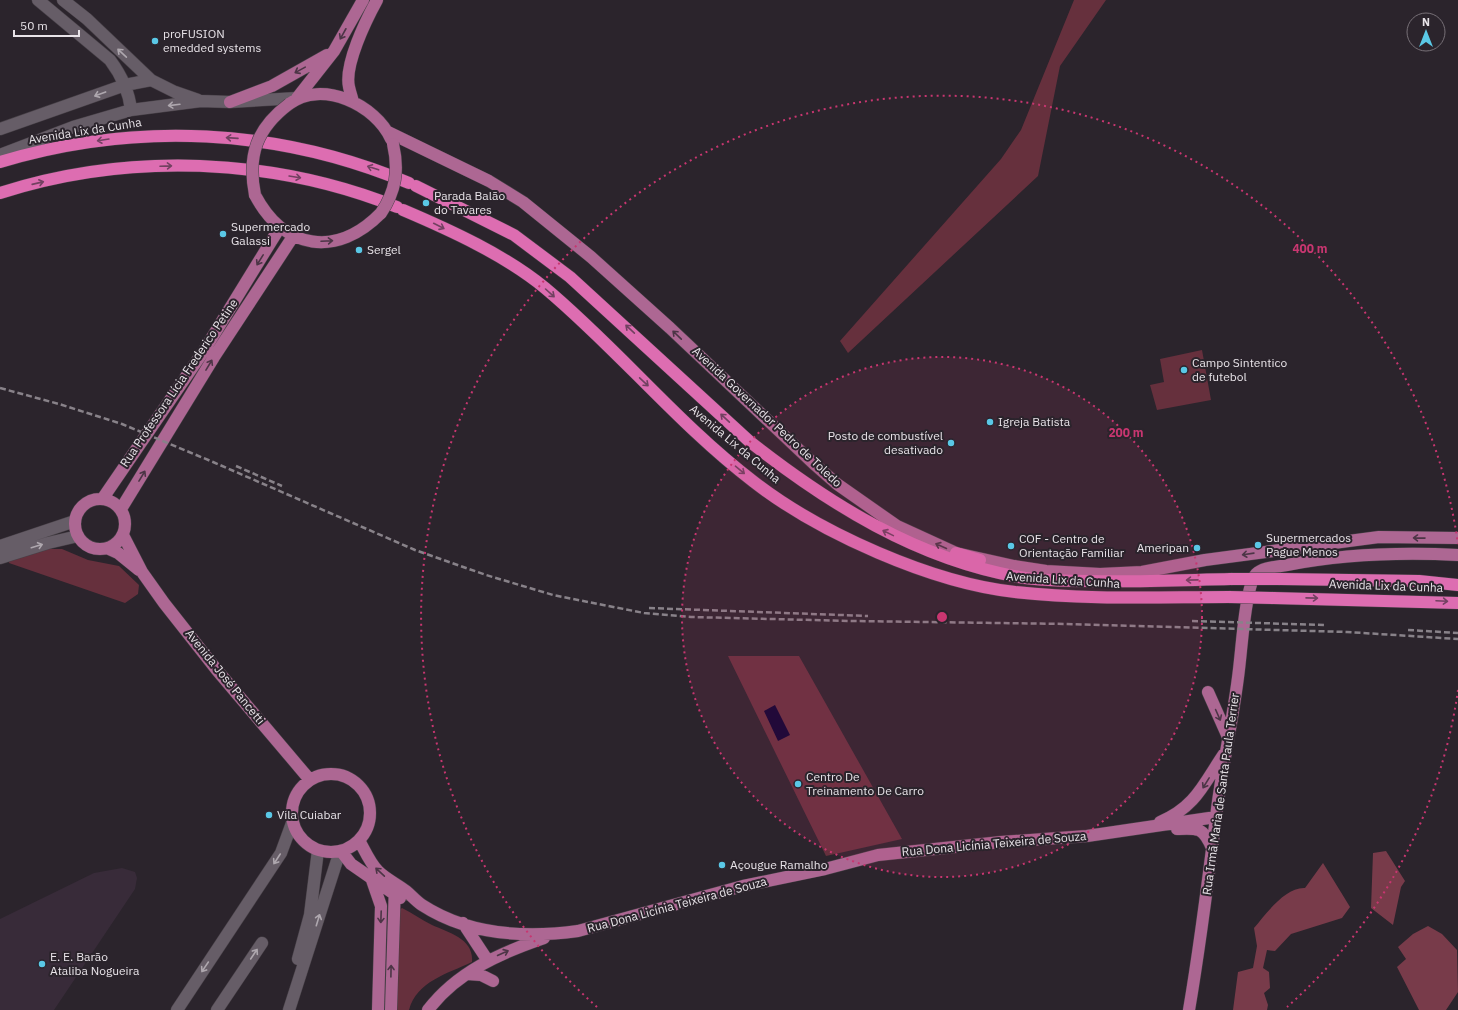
<svg xmlns="http://www.w3.org/2000/svg" width="1458" height="1010" viewBox="0 0 1458 1010" font-family="'IBM Plex Sans',sans-serif">
<style>
.built{fill:#382b39}
.green{fill:#66303d}
.forest{fill:#783b4a}
.water{fill:#0c0331}
.lines{fill:none;stroke-linecap:round;stroke-linejoin:round}
.minor-casing{stroke:#474047;stroke-width:13}
.major-casing{stroke:#474047;stroke-width:13}
.highway-casing{stroke:#474047;stroke-width:13}
.minor{stroke:#665d67;stroke-width:12}
.major{stroke:#ad6793;stroke-width:12}
.highway{stroke:#dd6db1;stroke-width:12}
.rail{stroke:#888289;stroke-width:2.5;stroke-dasharray:6 3;stroke-linecap:butt}
.major-bridge-casing{stroke:#474047;stroke-width:13;stroke-linecap:butt}
.highway-bridge-casing{stroke:#474047;stroke-width:13;stroke-linecap:butt}
.major-bridge{stroke:#ad6793;stroke-width:12}
.highway-bridge{stroke:#dd6db1;stroke-width:12}
.oneway{stroke:#4c3546}
.oneway2{stroke:#aea7ae}
.oneway3{stroke:#724161}
.ring{fill:none;stroke:#c83670;stroke-width:2;stroke-dasharray:2 4}
.poi-dot{fill:#5ac8e6;stroke:#2b242c;stroke-width:1.5}
.labels{text-anchor:middle;stroke-width:4;stroke-linejoin:round;paint-order:stroke}
.poi-label{font-size:12px;fill:#e8e3e8;stroke:#2b242c;text-anchor:start}
.street-label{font-size:12px;fill:#e8e3e8;stroke:#2b242c}
.centre{fill:#c83670;stroke:#2b242c;stroke-width:2}
.ring-label{font-size:12px;text-anchor:middle;font-weight:bold;fill:#c83670;stroke:#2b242c;stroke-width:4;stroke-linejoin:round;paint-order:stroke}
</style>
<rect width="100%" height="100%" fill="#2b242c"/>
<path class="built" d="M122,868L135,872L137,878L135,889L54,1010H0V919L94,873Z"/>
<path class="green" d="M1074,0H1106L1060,66L1038,176L848,353L840,341L1001,159L1021,130Z
M1202,350L1211,400L1157,410L1150,385L1164,382L1160,359Z
M41,549H62L88,560L119,566L139,585L138,594L125,603L9,563L10,557Z
M728,656H799L902,839L826,856Z
M402,908C412,913 422,920 432,925C450,933 474,939 472,962C447,974 417,981 409,1010H394L398,911Z"/>
<path class="forest" d="M1386,851L1405,881L1401,887L1393,925L1371,908L1373,853Z
M1323,863L1350,907L1342,918L1291,934L1275,951L1267,950L1263,968L1269,972L1270,988L1264,993L1268,1005L1267,1010H1233L1238,972L1253,968L1257,946L1254,928C1266,914 1285,887 1305,888Z
M1428,926L1442,934L1457,950L1458,992L1446,1010H1419L1397,967L1406,959L1398,947L1413,934Z"/>
<path class="water" d="M775,705L790,735L778,741L764,711Z"/>
<g class="lines">
<defs>
<path id="minor" d="M38,0L110,60C122,76 129,91 131,110
M63,0L87,19L151,80L175,92L198,100
M0,129L125,85L151,80
M0,155L73,127L131,110L201,101L230,102L297,98
M0,546L75,521
M0,558L48,543L78,536
M298,959L310,915L318,850
M177,1010L281,853L292,823
M217,1010L262,943
M289,1010L340,851"/>
<path id="major" d="M297,98L334,51L363,0
M230,102L272,86L327,55
M353,102C352,97 350,92 349,87C344,65 366,20 377,0
M289,104C322,79 376,105 391,139
M388,132L489,181L523,202L591,257L670,328L813,463L837,484L897,526L956,553L1014,566L1046,571L1100,574L1142,572L1205,560L1379,537L1458,538
M255,195C284,250 337,258 381,213
M103,498L205,349L280,227
M75 524a25 25 0 1 1 50 0a25 25 0 1 1-50 0Z
M121,509L214,357L294,235
M123,535L142,572L164,603L216,669L310,780
M107,548L118,553L139,570
M1208,692L1228,737
M292 813a39 39 0 1 1 78 0a39 39 0 1 1-78 0Z
M1160,822C1196,807 1204,783 1224,754
M1177,829C1198,828 1203,827 1212,848
M359,840C365,851 370,863 378,871C386,879 397,884 406,891C411,895 416,901 422,905C468,935 526,938 578,931L743,886L825,869L878,855L1001,842L1087,836L1216,817
M341,851L351,864L400,898
M372,880L381,906L378,1010
M463,923L488,961
M467,974L481,975L493,981
M391,1010L395,884
M428,1010C457,972 500,953 544,938
M1189,1010C1200,946 1208,882 1216,817C1222,764 1235,713 1240,660C1242,643 1246,585 1256,574C1263,567 1277,567 1287,565C1344,554 1400,552 1458,555"/>
<path id="highway" d="M0,162C136,121 278,128 409,183
M416,186L514,235L570,277L749,441C829,504 917,559 1019,577C1043,581 1067,581 1091,581C1138,582 1184,580 1231,579
M0,193C128,152 272,157 397,207
M403,210C450,230 505,255 545,288C618,349 678,424 754,482C820,533 932,583 1015,592C1086,600 1158,597 1229,597
M956,553L980,560
M1280,579L1419,581L1458,585
M1273,598L1458,603"/>
</defs>
<use href="#minor" class="minor-casing"/>
<use href="#major" class="major-casing"/>
<use href="#highway" class="highway-casing"/>
<use href="#minor" class="minor"/>
<use href="#major" class="major"/>
<use href="#highway" class="highway"/>
<path class="rail" d="M0,388L59,404L122,424L213,462L415,550L486,575L553,595L644,613L691,617L851,621L1067,624L1347,632L1458,639
M236,466L282,486
M649,608L868,616
M1192,621L1324,625
M1408,630L1458,633"/>
<defs>
<path id="major-bridge" d="M255,195C247,155 257,128 289,104
M381,213C396,191 399,170 393,144"/>
<path id="highway-bridge" d="M1231,579H1280
M1229,597L1273,598"/>
</defs>
<use href="#major-bridge" class="major-bridge-casing"/>
<use href="#highway-bridge" class="highway-bridge-casing"/>
<use href="#major-bridge" class="major-bridge"/>
<use href="#highway-bridge" class="highway-bridge"/>
</g>
<defs><path id="oneway-shaft" d="M-6 0H5M1.5-3L5.5 0L1.5 3" fill="none" stroke-width="1.6" stroke-linecap="round" stroke-linejoin="round"/></defs>
<g class="oneway">
<use href="#oneway-shaft" transform="translate(343 34) rotate(119)"/>
<use href="#oneway-shaft" transform="translate(300 70) rotate(151)"/>
<use href="#oneway-shaft" transform="translate(327 241) rotate(-3)"/>
<use href="#oneway-shaft" transform="translate(260 260) rotate(122)"/>
<use href="#oneway-shaft" transform="translate(677 335) rotate(-136)"/>
<use href="#oneway-shaft" transform="translate(209 365) rotate(-59)"/>
<use href="#oneway-shaft" transform="translate(142 476) rotate(-59)"/>
<use href="#oneway-shaft" transform="translate(1419 538) rotate(-179)"/>
<use href="#oneway-shaft" transform="translate(941 546) rotate(-156)"/>
<use href="#oneway-shaft" transform="translate(1248 554) rotate(172)"/>
<use href="#oneway-shaft" transform="translate(1218 715) rotate(66)"/>
<use href="#oneway-shaft" transform="translate(1206 783) rotate(122)"/>
<use href="#oneway-shaft" transform="translate(380 872) rotate(-137)"/>
<use href="#oneway-shaft" transform="translate(381 917) rotate(92)"/>
<use href="#oneway-shaft" transform="translate(503 953) rotate(-24)"/>
<use href="#oneway-shaft" transform="translate(391 971) rotate(-89)"/>
</g>
<g class="oneway2">
<use href="#oneway-shaft" transform="translate(122 53) rotate(-137)"/>
<use href="#oneway-shaft" transform="translate(100 94) rotate(160)"/>
<use href="#oneway-shaft" transform="translate(174 105) rotate(173)"/>
<use href="#oneway-shaft" transform="translate(37 546) rotate(-17)"/>
<use href="#oneway-shaft" transform="translate(277 859) rotate(123)"/>
<use href="#oneway-shaft" transform="translate(318 920) rotate(-73)"/>
<use href="#oneway-shaft" transform="translate(254 954) rotate(-56)"/>
<use href="#oneway-shaft" transform="translate(205 967) rotate(124)"/>
</g>
<g class="oneway3">
<use href="#oneway-shaft" transform="translate(232 138) rotate(-176)"/>
<use href="#oneway-shaft" transform="translate(103 140) rotate(171)"/>
<use href="#oneway-shaft" transform="translate(166 166) rotate(-2)"/>
<use href="#oneway-shaft" transform="translate(373 168) rotate(-162)"/>
<use href="#oneway-shaft" transform="translate(295 177) rotate(9)"/>
<use href="#oneway-shaft" transform="translate(38 183) rotate(-13)"/>
<use href="#oneway-shaft" transform="translate(439 226) rotate(27)"/>
<use href="#oneway-shaft" transform="translate(550 293) rotate(42)"/>
<use href="#oneway-shaft" transform="translate(630 329) rotate(-137)"/>
<use href="#oneway-shaft" transform="translate(644 382) rotate(43)"/>
<use href="#oneway-shaft" transform="translate(725 418) rotate(-137)"/>
<use href="#oneway-shaft" transform="translate(740 470) rotate(40)"/>
<use href="#oneway-shaft" transform="translate(888 533) rotate(-154)"/>
<use href="#oneway-shaft" transform="translate(1192 580) rotate(179)"/>
<use href="#oneway-shaft" transform="translate(1312 598) rotate(1)"/>
<use href="#oneway-shaft" transform="translate(1442 601) rotate(3)"/>
</g>
<circle cx="942" cy="617" r="260" fill="#c83670" fill-opacity=".12"/>
<g class="ring">
<circle cx="942" cy="617" r="260"/>
<path d="M1458 690A521 521 0 0 1 1287 1007M597 1007A521 521 0 1 1 1458 544"/>
</g>
<g class="poi-dot">
<circle cx="155" cy="41" r="4"/>
<circle cx="426" cy="203" r="4"/>
<circle cx="223" cy="234" r="4"/>
<circle cx="359" cy="250" r="4"/>
<circle cx="1184" cy="370" r="4"/>
<circle cx="990" cy="422" r="4"/>
<circle cx="951" cy="443" r="4"/>
<circle cx="1258" cy="545" r="4"/>
<circle cx="1011" cy="546" r="4"/>
<circle cx="1197" cy="548" r="4"/>
<circle cx="798" cy="784" r="4"/>
<circle cx="269" cy="815" r="4"/>
<circle cx="722" cy="865" r="4"/>
<circle cx="42" cy="964" r="4"/>
</g>
<g class="labels">
<g class="poi-label">
<text x="163" y="38">proFUSION<tspan x="163" dy="14">emedded systems</tspan></text>
<text x="434" y="200">Parada Balão<tspan x="434" dy="14">do Tavares</tspan></text>
<text x="231" y="231">Supermercado<tspan x="231" dy="14">Galassi</tspan></text>
<text x="367" y="254">Sergel</text>
<text x="1192" y="367">Campo Sintentico<tspan x="1192" dy="14">de futebol</tspan></text>
<text x="998" y="426">Igreja Batista</text>
<text x="943" y="440" text-anchor="end">Posto de combustível<tspan x="943" dy="14">desativado</tspan></text>
<text x="1266" y="542">Supermercados<tspan x="1266" dy="14">Pague Menos</tspan></text>
<text x="1019" y="543">COF - Centro de<tspan x="1019" dy="14">Orientação Familiar</tspan></text>
<text x="1189" y="552" text-anchor="end">Ameripan</text>
<text x="806" y="781">Centro De<tspan x="806" dy="14">Treinamento De Carro</tspan></text>
<text x="277" y="819">Vila Cuiabar</text>
<text x="730" y="869">Açougue Ramalho</text>
<text x="50" y="961">E. E. Barão<tspan x="50" dy="14">Ataliba Nogueira</tspan></text>
</g>
<g class="street-label">
<text transform="translate(85 131) rotate(-9)" y="4">Avenida Lix da Cunha</text>
<text transform="translate(179 383) rotate(-56)" y="4">Rua Professora Lícia Frederico Petine</text>
<text transform="translate(767 417) rotate(43)" y="4">Avenida Governador Pedro de Toledo</text>
<text transform="translate(735 444) rotate(40)" y="4">Avenida Lix da Cunha</text>
<text transform="translate(1063 580) rotate(4)" y="4">Avenida Lix da Cunha</text>
<text transform="translate(1386 586) rotate(2)" y="4">Avenida Lix da Cunha</text>
<text transform="translate(225 677) rotate(51)" y="4">Avenida José Pancetti</text>
<text transform="translate(1221 794) rotate(-82)" y="4">Rua Irmã Maria de Santa Paula Terrier</text>
<text transform="translate(994 844) rotate(-5)" y="4">Rua Dona Licínia Teixeira de Souza</text>
<text transform="translate(677 905) rotate(-15)" y="4">Rua Dona Licínia Teixeira de Souza</text>
</g>
</g>
<circle cx="942" cy="617" r="6" class="centre"/>
<g class="ring-label">
<text x="1310" y="253">400 m</text>
<text x="1126" y="437">200 m</text>
</g>
<g transform="translate(1426 32)"><circle r="19" fill="#2b242c" stroke="#777077"/>
<path d="M0-3L7 15L0 10L-7 15Z" fill="#5ac8e6"/>
<text y="-6" font-size="11" font-weight="bold" text-anchor="middle" fill="#e8e3e8">N</text>
</g>
<path d="M14 30v6h65v-6" fill="none" stroke="#e8e3e8" stroke-width="2"/>
<text x="20" y="30" font-size="12" fill="#e8e3e8" stroke="#2b242c" stroke-width="3" paint-order="stroke">50 m</text>
</svg>
